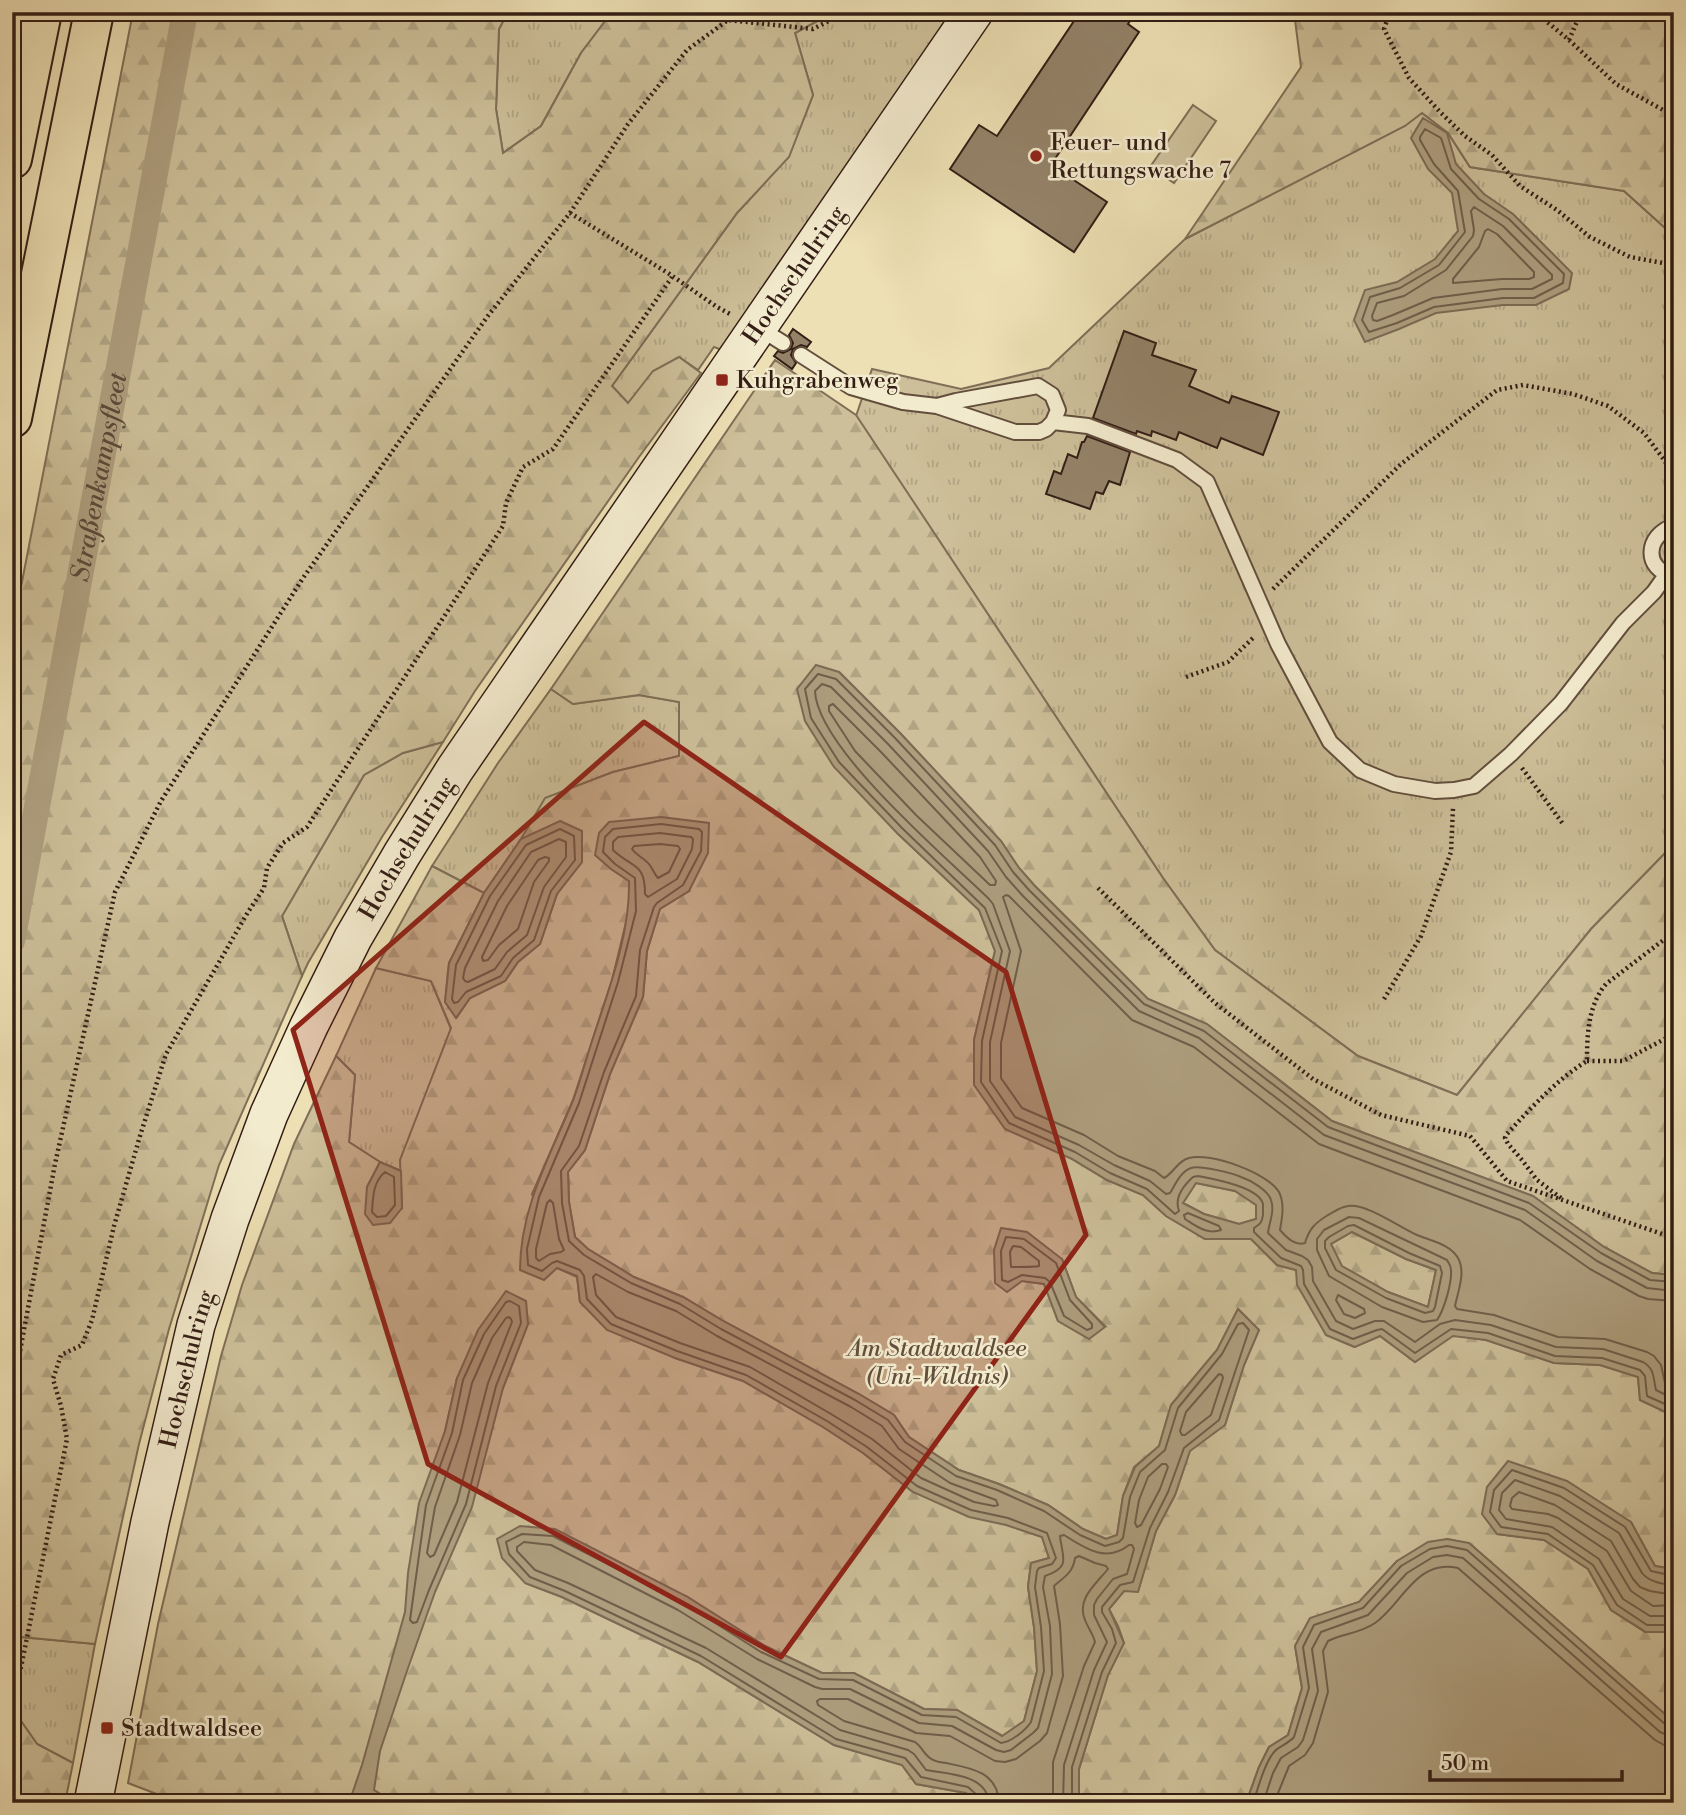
<svg xmlns="http://www.w3.org/2000/svg" width="1686" height="1815" viewBox="0 0 1686 1815" font-family="'Libre Bodoni',serif">
<style>
.grass{fill:url(#grass-tufts);stroke:#806e57;stroke-width:2}
.forest{fill:url(#forest-firs);stroke:#806e57;stroke-width:2;fill-rule:evenodd}
.garden{fill:#cdbf99;stroke:#806e57;stroke-width:2}
.water{fill:#ae9e7e;stroke:#7d6a54;stroke-width:2;fill-rule:evenodd}
.lines{fill:none;stroke-linecap:round;stroke-linejoin:round}
.shore{stroke:#705e4a;stroke-width:2}
.canal{stroke:#ae9e7e;stroke-width:26}
.building{fill:#948268;stroke:#331d15;stroke-width:2}
.lane-casing{stroke:#624e3d;stroke-width:18}
.secondary-casing{stroke:#331d15;stroke-width:40}
.highway-casing{stroke:#331d15;stroke-width:42}
.path{stroke:#331d15;stroke-width:4.5;stroke-dasharray:2 3.5;stroke-linecap:butt}
.lane{stroke:#f3ebce;stroke-width:14}
.secondary{stroke:#f3ebce;stroke-width:37}
.highway{stroke:#ede0b4;stroke-width:38}
.marked{fill:#8f2418;fill-opacity:0.2;stroke:#8f2418;stroke-width:5;stroke-linejoin:round}
.poi-dot{fill:#8f2418;stroke:#f3ebce;stroke-width:2.5}
.labels{text-anchor:middle;stroke-width:5;stroke-linejoin:round;paint-order:stroke}
.poi-label{font-size:24px;fill:#331d15;stroke:#f3ebce;text-anchor:start}
.street-label{font-size:24px;fill:#331d15;stroke:#f3ebce}
.park-label{font-size:24px;font-style:italic;fill:#614e3d;stroke:#f3ebce}
.water-label{font-size:26px;font-style:italic;fill:#5e4a3a;stroke:#f3ebce}
</style>
<defs>
<pattern id="grass-tufts" width="24" height="20" patternUnits="userSpaceOnUse" patternTransform="scale(1.75)"><rect width="24" height="20" fill="#cdbf99"/><path d="M3 7l-1-3M5 7V3M7 7l1-3M15 17l-1-3M17 17v-4M19 17l1-3" fill="none" stroke="#b0a483"/></pattern>
<pattern id="forest-firs" width="22" height="20" patternUnits="userSpaceOnUse" patternTransform="scale(1.75)"><rect width="22" height="20" fill="#cdbf99"/><path d="M5 1l3.5 6h-7zM16 11l3.5 6h-7z" fill="#b0a483"/></pattern>
</defs>
<rect width="100%" height="100%" fill="#ede0b4"/>
<filter id="stains"><feTurbulence type="fractalNoise" baseFrequency=".00286" numOctaves="4"/><feColorMatrix values="0 0 0 0 .2 0 0 0 0 .09 0 0 0 0 .02 0 0 0 .5 -.17"/></filter>
<radialGradient id="worn" r=".72"><stop offset=".6" stop-color="#630" stop-opacity="0"/><stop offset="1" stop-color="#630" stop-opacity=".3"/></radialGradient>
<path class="grass" d="M508,12H612L581,53L541,126L503,153L496,109L499,29Z
M834,12H953L722,350L714,347L698,370L679,357L628,403L612,386L737,213L789,156L813,95L795,33Z
M1422,113L1448,133L1470,167L1624,191L1674,236V844L1591,929L1457,1095L1358,1056L1215,950L1163,878L856,416L872,369L961,389L1049,368L1185,239L1404,126Z
M551,689L573,704L639,695L679,702V756L613,772L546,798L521,839L484,893L432,866L498,763Z
M443,742L382,837L308,963L302,976L282,916L364,775L403,753Z
M376,968L431,981L451,1029L401,1160V1171L380,1162L349,1142L355,1075L336,1056Z
M12,1632L21,1637L95,1644L73,1763L37,1744L12,1708Z"/>
<path class="forest" d="M133,12H508L499,29L496,109L503,153L541,126L581,53L612,12H834L795,33L813,95L789,157L737,213L612,386L628,403L653,371L679,357L701,373L639,457L475,691L443,742L403,753L364,775L282,916L302,976L219,1165L169,1329L139,1444L95,1644L21,1637L12,1632V633Z
M1294,12H1674V236L1624,191L1470,167L1448,133L1422,113L1405,126L1185,239L1301,67Z
M775,360L856,415L1163,878L1215,950L1358,1056L1457,1095L1591,929L1674,844V1275L1652,1273L1604,1247L1532,1196L1332,1121L1207,1024L1148,999L1034,885L1019,868L1001,841L900,733L839,672L897,833L979,910L995,951L974,1040L1072,1159L1107,1180L1143,1195L1166,1216L1205,1239H1251L1277,1265L1296,1270L1326,1335L1354,1347L1380,1336L1415,1362L1453,1335L1486,1340L1554,1363L1600,1365L1638,1377L1640,1400L1674,1416V1569L1655,1566L1631,1522L1497,1534L1544,1540L1588,1569L1611,1610L1645,1632H1674V1722L1470,1544L1447,1539L1397,1561L1359,1602L1310,1619L1295,1646L1302,1688L1288,1735L1269,1747L1259,1767L1246,1803H1079V1769L1108,1675L1124,1643L1118,1626L1109,1609L1124,1591H1138L1156,1531L1175,1495L1190,1450L1225,1425L1244,1365L1259,1330L1238,1309L1217,1350L1171,1405L1159,1446L1134,1467L1123,1496L1117,1535L1106,1539L1083,1529L1048,1505L999,1484L959,1470L909,1437L894,1415L859,1394L725,1322L683,1297L634,1277L588,1249L575,1237L569,1202L568,1172L585,1150L610,1074L643,997L647,951L660,909L689,891L611,869L629,881V910L612,980L573,1100L532,1194L557,1268L577,1277L580,1302L675,1358L743,1381L823,1427L863,1453L913,1492L1042,1537L1049,1558L1031,1563L1028,1587L1034,1627L1037,1671L1024,1721L1003,1736L957,1710L924,1709L854,1673H822L765,1646L686,1596L525,1583L562,1597L698,1662L834,1745L902,1765L916,1784L966,1793L976,1803H394L374,1790L360,1803H180L128,1783L158,1624L221,1356L242,1285L294,1144L336,1056L355,1075L349,1142L380,1162L367,1187L402,1208L400,1160L451,1028L431,981L376,968L432,866L484,893L449,963L445,1002L457,1017L470,998L505,981L518,962L540,944L557,894L582,862L561,821L521,839L545,798L613,772L679,756V702L639,695L573,704L551,689ZM1062,1259L1076,1297L1105,1326L1058,1321L1044,1284L1022,1281ZM528,1324L503,1388L445,1431L457,1378Z
M1196,1183L1235,1191L1256,1205V1219L1239,1224L1204,1214L1183,1203Z
M1352,1232L1406,1259L1436,1270L1428,1307L1388,1292L1341,1266L1331,1244Z
M12,1708L37,1744L73,1763L65,1803H12Z"/>
<path class="garden" d="M1193,105L1216,121L1174,183L1150,167Z"/>
<path class="water" d="M1423,118L1447,133L1456,164L1484,194L1513,214L1572,273L1569,289L1536,305H1503L1436,313L1399,329L1365,342L1354,320L1365,290L1397,282L1435,259L1458,231L1452,193L1428,169L1411,138Z
M816,665L839,672L900,733L1001,841L1019,868L1034,885L1148,999L1207,1024L1332,1121L1533,1196L1604,1247L1652,1273L1674,1275V1416L1640,1400L1638,1377L1600,1365L1554,1363L1486,1340L1453,1336L1415,1362L1380,1336L1355,1347L1326,1335L1297,1285L1296,1270L1277,1265L1251,1239H1205L1166,1216L1143,1195L1107,1180L1072,1159L1005,1129L974,1085V1040L995,951L979,910L897,833L834,767L805,721L797,689ZM1196,1183L1235,1191L1256,1205V1219L1239,1224L1204,1214L1183,1203ZM1352,1232L1406,1259L1436,1270L1428,1307L1388,1292L1342,1266L1331,1244Z
M661,817L709,823L708,853L689,891L660,909L647,951L643,997L610,1074L585,1150L568,1172L569,1202L575,1237L588,1249L634,1277L683,1297L725,1322L859,1394L894,1415L909,1437L959,1470L999,1484L1048,1505L1083,1529L1106,1539L1117,1535L1123,1496L1135,1467L1159,1446L1171,1405L1217,1350L1238,1309L1259,1330L1244,1365L1225,1425L1190,1451L1175,1495L1156,1531L1138,1592L1124,1591L1109,1609L1124,1643L1108,1675L1079,1769V1803H976L966,1793L916,1784L902,1765L834,1745L698,1662L562,1597L525,1583L502,1558L497,1539L520,1526L555,1529L686,1596L765,1646L822,1673H854L924,1709L957,1710L1002,1736L1024,1721L1037,1671L1034,1627L1028,1587L1031,1563L1049,1558L1042,1537L1006,1525L969,1517L913,1492L863,1453L823,1427L743,1381L675,1358L607,1330L580,1302L577,1276L557,1268L544,1280L520,1270C520,1209 549,1158 572,1103C581,1080 587,1055 595,1032C611,983 630,933 629,881L611,869L595,855L599,833L609,822Z
M560,821L582,831V862L557,894L540,944L518,962L505,981L470,998L456,1018L445,1002L449,963L484,893L521,839Z
M380,1162L401,1171L402,1208L390,1223L373,1225L365,1214L367,1187Z
M1001,1228L1027,1232L1062,1259L1076,1297L1105,1327L1089,1339L1058,1321L1044,1284L1022,1281L1007,1292L995,1283L994,1250Z
M506,1291L526,1301L528,1324L503,1388L472,1507L435,1592L408,1668L380,1751L374,1790L394,1803H349L362,1765L405,1612L408,1573L419,1503L445,1431L457,1378L478,1330Z
M1508,1461L1567,1481L1631,1522L1655,1566L1674,1569V1632H1646L1611,1610L1588,1569L1544,1540L1497,1534L1482,1514L1487,1487Z
M1447,1539L1469,1543L1674,1722V1803H1246L1259,1767L1269,1747L1288,1735L1302,1688L1295,1646L1310,1618L1359,1602L1397,1561L1428,1542Z"/>
<g class="lines">
<path class="shore" d="M1425,129L1441,138L1451,169L1479,199L1509,219L1564,274L1563,283L1534,298H1503L1434,307L1397,323L1369,332L1362,320L1370,297L1400,288L1439,265L1465,232L1458,191L1434,164L1420,140V137Z
M1474,207L1503,226L1552,275V279L1532,289H1502L1433,298L1393,315L1377,321L1373,320L1372,316L1377,303L1404,296L1446,270L1473,236L1474,230L1471,211Z
M1488,229L1497,234L1534,272V277L1529,279H1502L1453,283V279L1479,247L1485,231Z
M833,704L881,752L980,857L996,881L995,885H990L916,815L855,751L829,711V706Z
M560,829L574,836L575,860L551,891L534,940L513,958L501,976L466,992L458,1002L454,1003L452,999L456,965L490,896L526,845Z
M660,833L691,837L693,839L692,849L677,879L648,897L645,894C645,862 633,869 613,850V842L618,837Z
M559,839L566,842V857L544,887L527,935L507,952L495,969L468,982L465,981L463,978L465,968L498,901L531,852Z
M660,844L678,846L680,849L669,872L658,878C654,874 653,869 649,864C644,858 636,855 632,849L634,846Z
M545,857L549,858V861L534,882L518,929L499,945L488,960L483,961L482,957L507,906L538,860Z
M385,1172L394,1177L395,1205L386,1216L377,1217L372,1212C373,1197 373,1182 385,1172Z
M550,1200L553,1203L559,1239L564,1250L561,1252L550,1254L539,1261L536,1258V1249L547,1203Z
M1188,1213L1219,1226L1221,1230C1207,1235 1196,1226 1185,1219L1184,1215Z
M1349,1217L1359,1218L1447,1260C1449,1264 1451,1265 1451,1270C1452,1283 1444,1310 1437,1320L1423,1322L1382,1307L1329,1276L1317,1250V1239L1324,1230Z
M1354,1225L1409,1253L1440,1266L1442,1273L1435,1307L1433,1311L1425,1313L1386,1298L1336,1270L1325,1248V1241L1329,1237L1348,1226Z
M1006,1237L1024,1239L1056,1263L1070,1300L1092,1324V1328L1087,1330L1064,1316L1050,1282L1045,1278L1022,1275L1008,1282L1002,1280L1001,1251Z
M1013,1246L1021,1247L1039,1261V1266C1037,1267 1014,1267 1011,1267L1010,1252Z
M596,1274L628,1292L676,1311L717,1336L851,1407L882,1426L899,1449L950,1483L996,1500L998,1505L994,1506L974,1502L921,1478L872,1439L831,1414L750,1367L680,1343L616,1317L596,1295L593,1277Z
M1674,1282L1650,1280L1601,1253L1529,1203L1328,1127L1204,1031L1144,1004L1029,890L1013,872L995,845L895,738L836,679L818,674L805,689L811,718L839,762L902,828L985,908L1002,951L982,1041L981,1082L1009,1123L1075,1152L1110,1173L1147,1189L1175,1214L1179,1211C1174,1198 1183,1186 1193,1177L1198,1176C1213,1179 1259,1187 1263,1204C1263,1205 1263,1214 1263,1215C1262,1223 1260,1224 1254,1228V1232L1281,1258L1301,1266L1303,1270L1304,1284L1330,1329L1353,1339L1377,1330L1382,1329L1415,1353L1451,1329L1488,1333L1555,1356L1602,1358L1640,1370L1645,1376L1647,1396L1674,1408
M1674,1291L1647,1288L1597,1261L1525,1210L1324,1135L1199,1038L1139,1011L1023,896L1006,877L988,851L888,744L831,687L822,684L815,691C817,748 947,858 989,899L993,904L1010,951L990,1042V1081L1015,1117L1079,1145L1114,1165L1150,1181L1166,1194L1170,1193C1175,1185 1181,1171 1191,1168C1200,1165 1232,1173 1241,1177C1250,1180 1268,1190 1271,1200C1275,1211 1269,1223 1268,1233L1286,1250L1302,1256L1308,1260L1312,1267L1313,1281L1336,1321L1353,1329L1375,1321H1384L1415,1342L1440,1324L1455,1320L1491,1325L1556,1347L1603,1349L1643,1362C1655,1369 1653,1378 1656,1390L1674,1399
M1338,1295L1364,1309L1365,1313L1355,1318L1344,1314L1336,1300Z
M510,1301L519,1306L521,1323L496,1386L466,1504L429,1590L417,1622L413,1623L410,1620L426,1505L452,1433L463,1380L484,1334L506,1302Z
M1674,1301L1648,1299L1639,1296L1590,1269L1520,1220L1319,1144L1194,1047L1132,1020L1009,896L1006,895L1003,897L1021,951L1001,1043V1078L1022,1108L1084,1135L1118,1156L1155,1171L1164,1178C1174,1173 1177,1161 1189,1158C1210,1152 1268,1173 1279,1192C1285,1204 1282,1218 1280,1230C1287,1238 1295,1246 1305,1243C1309,1229 1315,1223 1328,1215C1334,1212 1340,1207 1348,1206C1366,1203 1399,1227 1417,1235C1431,1241 1450,1244 1458,1258C1466,1272 1458,1291 1455,1306L1457,1309L1494,1315L1558,1337L1605,1339L1647,1352L1654,1356L1661,1365L1665,1383L1674,1388
M509,1317L511,1319L512,1322L488,1383L457,1502L434,1555L430,1557L427,1553L435,1507L460,1435L472,1383L492,1338L506,1318Z
M1219,1374L1222,1375L1223,1378L1211,1415L1185,1435H1182L1180,1431L1186,1412Z
M1162,1464H1166L1168,1467L1160,1489L1141,1525L1137,1527L1135,1523L1139,1500L1148,1477Z
M1674,1576L1651,1571L1625,1527L1564,1488L1512,1470L1494,1490L1490,1512L1501,1527L1548,1534L1593,1565L1617,1605L1647,1625H1674
M1674,1585C1662,1584 1649,1582 1642,1573L1619,1533L1560,1496L1515,1480L1502,1493L1499,1510L1506,1519L1552,1527L1599,1559L1623,1599L1650,1616H1674
M1674,1595L1650,1591L1640,1587L1633,1579L1611,1541L1555,1505L1519,1492L1512,1498L1510,1506L1512,1509L1548,1514L1558,1518L1607,1551L1631,1591L1653,1606L1674,1605
M980,1803L978,1796L968,1787L921,1777L905,1758L836,1739L701,1656L565,1591L530,1577L509,1554L506,1542L522,1534L553,1536L682,1602L761,1652L819,1679L853,1680L922,1715L956,1717L1001,1743C1011,1742 1025,1731 1031,1722L1044,1671L1041,1627L1035,1587L1037,1571L1039,1568L1052,1564L1056,1558L1047,1533L1008,1518L971,1510L917,1486L867,1447L827,1421L746,1375L677,1351L611,1324L587,1299L584,1276L580,1270L557,1261L552,1263L542,1271L528,1265L527,1249L539,1197L579,1103L618,982L636,911L635,878L615,864L603,852L605,837L613,829L661,824L699,829L702,832L701,851L683,885L657,903L654,907L640,950L636,996L604,1072L579,1146L561,1171L562,1203L569,1241L584,1255L631,1283L680,1304L721,1329L855,1400L888,1420L905,1442L956,1476L997,1490L1044,1511L1080,1535L1105,1546L1119,1542L1123,1538L1130,1497L1140,1472L1165,1450L1178,1408L1222,1354L1238,1324L1243,1323L1249,1330L1219,1420L1184,1448L1168,1492L1150,1528L1133,1582L1120,1585L1102,1607V1612L1112,1629L1116,1643L1102,1672L1072,1767V1803
M989,1803C987,1774 948,1774 926,1770L914,1754L908,1750L840,1730L706,1648L568,1583L535,1570L517,1551V1547L524,1542L551,1545L678,1610L757,1659L815,1687L822,1689H850L919,1723L952,1726L996,1750L1004,1752L1011,1750L1033,1733L1038,1728L1052,1674L1050,1626L1043,1587L1045,1576C1072,1567 1062,1557 1060,1536L1064,1535C1086,1549 1106,1563 1129,1545H1132L1134,1549L1127,1574L1113,1579L1097,1599L1094,1605V1615L1107,1642L1094,1670L1064,1765L1063,1803
M999,1803C998,1772 971,1768 946,1763C941,1762 934,1762 930,1758C924,1754 922,1747 915,1742L844,1721L818,1705L817,1701L820,1699H848L916,1733L950,1736L995,1761L1005,1762L1016,1759L1040,1741L1047,1733L1063,1676L1060,1624L1054,1586C1064,1577 1073,1573 1075,1558L1079,1556L1095,1563L1106,1566L1108,1569C1096,1584 1076,1599 1085,1620C1088,1628 1093,1634 1095,1642L1084,1666L1053,1762V1803
M1253,1803C1258,1789 1265,1760 1276,1750C1282,1745 1289,1743 1294,1737L1309,1688L1303,1647L1314,1625L1363,1608L1401,1566L1430,1549L1447,1546L1467,1550L1666,1725L1674,1727
M1263,1803L1273,1773L1281,1758L1298,1747L1303,1740L1318,1691L1312,1649L1321,1632L1368,1615L1407,1573L1433,1557L1447,1555L1463,1558L1660,1732L1667,1735L1674,1736
M1274,1803L1289,1766L1305,1755L1313,1743L1328,1692L1323,1651L1328,1641C1342,1634 1361,1633 1375,1623C1402,1604 1417,1558 1458,1568L1655,1740L1664,1745L1674,1746"/>
<path class="canal" id="s1" d="M12,941L185,12"/>
</g>
<path class="building" d="M1080,12H1136L1128,24L1139,32L1051,165L1107,202L1074,252L950,169L979,125L997,136Z
M793,329L811,342L807,347L801,345L793,349L791,355L796,363L792,369L774,356L778,351L783,353L791,349L793,343L789,335Z
M1124,331L1156,343L1152,355L1196,370L1189,386L1229,403L1232,396L1279,412L1263,455L1221,438L1217,448L1179,432L1176,440L1152,431L1151,436L1137,431L1136,434L1093,418Z
M1087,436L1130,452L1120,485L1109,481L1103,494L1096,492L1090,509L1046,494L1054,471L1061,474L1068,454L1077,458L1082,442H1084Z"/>
<g class="lines">
<defs>
<path id="lane" d="M759,328L783,343
M801,355L851,387L903,402L937,406L1015,432H1039L1046,429L1053,422L1058,410L1052,395L1038,386L956,401L937,406
M1053,422L1088,426L1177,460L1207,482L1278,644L1330,742L1360,770L1394,784L1435,791L1454,790L1474,786L1511,754L1561,703L1623,623L1654,592L1666,575
M1674,526C1645,535 1643,570 1674,576"/>
<g id="secondary">
<path id="s2" d="M93,1803L150,1522L196,1325L230,1219L269,1114L309,1026L353,938L402,854L455,769L974,12"/>
</g>
<path id="highway" d="M12,159L42,12
M12,418L94,12"/>
</defs>
<use href="#lane" class="lane-casing"/>
<use href="#secondary" class="secondary-casing"/>
<use href="#highway" class="highway-casing"/>
<path class="path" d="M1390,12L1384,29L1409,78L1440,112L1465,136L1492,155L1520,186L1557,210L1590,237L1630,257L1674,265
M1535,12L1569,40L1616,84L1674,116
M1668,12L1674,16
M1569,40L1581,12
M570,213L628,124L687,50L728,20L813,29L846,12
M1273,589L1401,464L1497,390L1523,385L1573,394L1608,406L1644,433L1665,461L1674,482
M1186,677L1228,662L1255,636
M1522,768L1563,824
M1098,888L1215,1003L1313,1079L1381,1115L1470,1136L1507,1181L1674,1238
M1384,999L1421,936L1451,852L1453,808
M1587,1061H1623L1674,1034
M1561,1198L1537,1180L1522,1160L1508,1144L1505,1138L1506,1135C1531,1108 1556,1080 1587,1061C1587,1035 1588,1005 1606,984L1674,932
M12,1394L55,1164L115,892L161,801L303,578L487,317L570,213L668,273L717,307L732,315
M12,1712L67,1439L61,1406L53,1379L61,1355L82,1345L92,1320L114,1226L140,1136L166,1054L248,912L264,888L267,868L283,843L307,827L503,526L506,503L523,467L553,449L672,277"/>
<use href="#lane" class="lane"/>
<use href="#secondary" class="secondary"/>
<use href="#highway" class="highway"/>
</g>
<path class="marked" d="M644,722L1006,972L1086,1235L781,1657L428,1464L293,1030Z"/>
<g class="poi-dot">
<circle cx="1036" cy="156" r="7"/>
<rect x="715" y="373" width="14" height="14" rx="3.5"/>
<rect x="100" y="1721" width="14" height="14" rx="3.5"/>
</g>
<g class="labels">
<g class="poi-label">
<text x="1050" y="150">Feuer- und<tspan x="1050" dy="28">Rettungswache 7</tspan></text>
<text x="736" y="388">Kuhgrabenweg</text>
<text x="121" y="1736">Stadtwaldsee</text>
</g>
<g class="street-label">
<text dy="8" stroke="none"><textPath href="#s2" startOffset="1704">Hochschulring</textPath></text>
<text dy="8" stroke="none"><textPath href="#s2" startOffset="1012">Hochschulring</textPath></text>
<text dy="8" stroke="none"><textPath href="#s2" startOffset="444">Hochschulring</textPath></text>
</g>
<g class="park-label">
<text x="937" y="1356">Am Stadtwaldsee<tspan x="937" dy="28">(Uni-Wildnis)</tspan></text>
</g>
<g class="water-label">
<text dy="9" stroke="none"><textPath href="#s1" startOffset="472">Straßenkampsfleet</textPath></text>
</g>
</g>
<rect width="1686" height="1815" fill="none" stroke="#ede0b4" stroke-width="42"/>
<rect x="14" y="14" width="1658" height="1787" fill="none" stroke="#331d15" stroke-width="3.5"/>
<rect x="21" y="21" width="1644" height="1773" fill="none" stroke="#331d15" stroke-width="2"/>
<path d="M1430 1770v10h192v-10" fill="none" stroke="#331d15" stroke-width="3.5"/>
<text x="1441" y="1770" font-size="21" fill="#331d15" stroke="#f3ebce" stroke-width="5" paint-order="stroke">50 m</text>
<rect width="100%" height="100%" filter="url(#stains)"/>
<rect width="100%" height="100%" fill="url(#worn)"/>
</svg>
